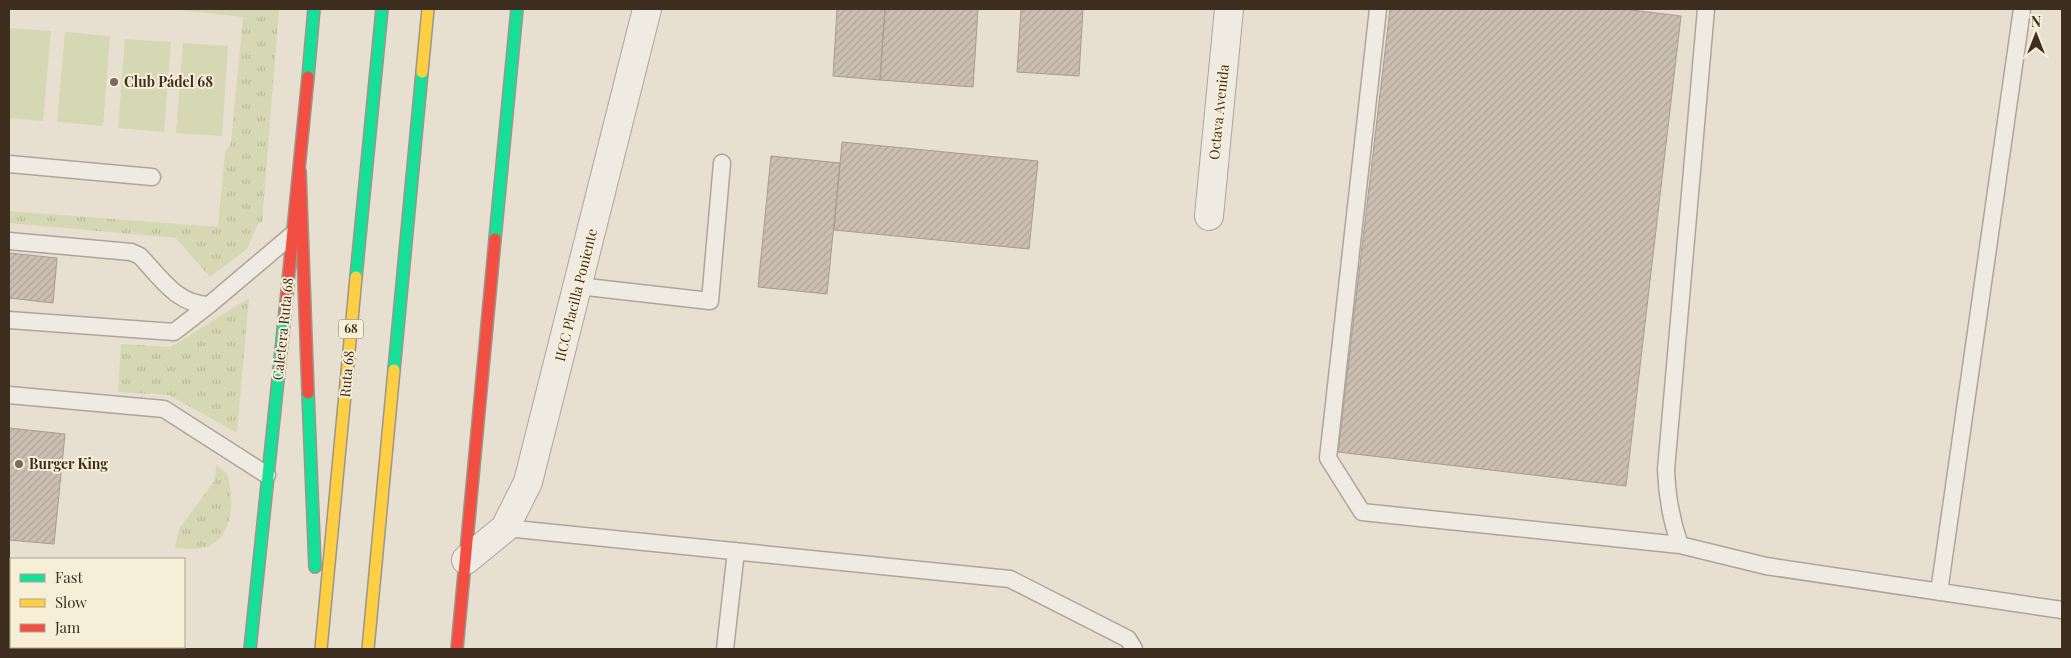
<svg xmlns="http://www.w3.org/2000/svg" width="2071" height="658" viewBox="0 0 2071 658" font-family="'Playfair Display',serif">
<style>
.grass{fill:url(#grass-tufts)}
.pitch{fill:#d6d7b3}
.building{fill:url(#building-hatch);stroke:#a89c90}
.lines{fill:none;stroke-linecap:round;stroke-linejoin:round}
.lane-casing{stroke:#ada599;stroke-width:19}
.street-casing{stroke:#ada599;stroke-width:30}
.fast-casing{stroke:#9c958a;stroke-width:14}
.slow-casing{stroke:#9c958a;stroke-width:14}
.jam-casing{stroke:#9c958a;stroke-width:14}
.lane{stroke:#efebe3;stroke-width:16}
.street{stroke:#efebe3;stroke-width:28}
.fast{stroke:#16e098;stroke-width:11}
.slow{stroke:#ffcf43;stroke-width:11}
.jam{stroke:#f24e42;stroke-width:11}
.poi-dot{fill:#786c5e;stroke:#f7eed8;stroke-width:2}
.labels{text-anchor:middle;stroke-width:4;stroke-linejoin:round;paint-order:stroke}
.shield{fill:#f7eed8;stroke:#756857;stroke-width:1}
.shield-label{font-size:12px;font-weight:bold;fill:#3d2e20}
.poi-label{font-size:14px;font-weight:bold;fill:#3d2e20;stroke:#f7eed8;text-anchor:start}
.street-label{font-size:14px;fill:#3d2e20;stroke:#f7eed8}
</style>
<defs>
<pattern id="grass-tufts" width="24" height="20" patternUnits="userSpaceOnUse" patternTransform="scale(1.25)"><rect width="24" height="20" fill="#d6d7b3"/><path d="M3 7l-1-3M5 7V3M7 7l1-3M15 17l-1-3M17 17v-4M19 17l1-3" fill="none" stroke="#b9b99a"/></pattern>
<pattern id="building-hatch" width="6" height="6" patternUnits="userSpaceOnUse" patternTransform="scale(1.25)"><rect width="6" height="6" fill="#cbbfb2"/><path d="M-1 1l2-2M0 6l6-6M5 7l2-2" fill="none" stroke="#afa499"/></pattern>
</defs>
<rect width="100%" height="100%" fill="#e7e0d1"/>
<path class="grass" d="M171,9H279L262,222L258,224L247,249L210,277L176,238L9,223V211L218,227L225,152L231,143L243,17Z
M249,298L237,433L169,395L118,392L121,344L171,347Z
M216,465C220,468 226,472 228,476C229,479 229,484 230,488C234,508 230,536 209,546C199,551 186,548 175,548L179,529L215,480Z"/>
<path class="pitch" d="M9,28L51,31L43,121L9,118Z
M65,32L110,36L103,126L57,122Z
M125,39L171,42L164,132L118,128Z
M183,43L228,46L222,136L176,133Z"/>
<path class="building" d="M837,9H885L880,80L833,76Z
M885,9H978L973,87L880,80Z
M1021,9H1083L1079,76L1017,72Z
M1390,9H1623L1681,16L1626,486L1338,452Z
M842,142L1038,161L1029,249L834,230Z
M771,156L840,163L827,294L758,287Z
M9,253L57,258L53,303L9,298Z
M9,428L65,434L54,544L9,540Z"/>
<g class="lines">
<defs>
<path id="lane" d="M1378,9L1328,458L1362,512L1680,545L1766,566L2062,610
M9,164L152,177
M9,241L131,252L140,256C160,277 177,305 209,305
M578,286L710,301L722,163
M9,320L174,332L209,305L293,234
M9,395L164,409L267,475
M505,528L1010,579L1128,639L1134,649
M1680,545C1671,520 1667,496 1666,470L1706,9
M1939,592L2022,9
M725,649L736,551"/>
<path id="street" d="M1209,216L1229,9
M466,560L505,528L528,482L647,9"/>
<path id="fast" d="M308,77L314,9
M495,239L517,9
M356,277L382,9
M394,370L422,72
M308,393L315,567
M250,649L285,312"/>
<path id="slow" d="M422,72L428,9
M321,649L356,277
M368,649L394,370"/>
<path id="jam" d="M300,171L308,393
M285,312L308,77
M457,649L495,239"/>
</defs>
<use href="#lane" class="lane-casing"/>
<use href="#street" class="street-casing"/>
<use href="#fast" class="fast-casing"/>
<use href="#slow" class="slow-casing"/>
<use href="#jam" class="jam-casing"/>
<use href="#lane" class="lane"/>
<use href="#street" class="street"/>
<use href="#fast" class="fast"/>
<use href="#slow" class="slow"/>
<use href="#jam" class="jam"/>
</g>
<g class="poi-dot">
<circle cx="114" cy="82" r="5"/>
<circle cx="19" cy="464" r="5"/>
</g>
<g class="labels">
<rect class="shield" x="338.5" y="319.5" width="25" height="19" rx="4"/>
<g class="shield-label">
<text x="351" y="333">68</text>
</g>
<g class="poi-label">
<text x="124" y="87">Club Pádel 68</text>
<text x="29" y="469">Burger King</text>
</g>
<g class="street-label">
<text transform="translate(1219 112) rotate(-84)" y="5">Octava Avenida</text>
<text transform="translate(576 295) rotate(-76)" y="5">IICC Placilla Poniente</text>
<text transform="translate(283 329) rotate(-84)" y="5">Caletera Ruta 68</text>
<text transform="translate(347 374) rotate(-85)" y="5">Ruta 68</text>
</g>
</g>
<rect width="2071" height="658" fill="none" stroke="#3d2e20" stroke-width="20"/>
<rect x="10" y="558" width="175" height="90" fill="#f7eed8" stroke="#ada18e"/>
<rect x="20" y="574" width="25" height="8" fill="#16e098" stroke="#ada18e"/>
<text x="55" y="583" font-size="15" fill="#3d2e20">Fast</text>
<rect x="20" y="599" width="25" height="8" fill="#ffcf43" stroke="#ada18e"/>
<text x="55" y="608" font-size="15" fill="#3d2e20">Slow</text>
<rect x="20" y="624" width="25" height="8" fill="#f24e42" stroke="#ada18e"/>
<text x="55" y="633" font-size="15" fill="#3d2e20">Jam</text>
<g transform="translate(2036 35)" stroke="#f7eed8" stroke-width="4" paint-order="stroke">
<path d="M0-4L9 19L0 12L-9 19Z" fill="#3d2e20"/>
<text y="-8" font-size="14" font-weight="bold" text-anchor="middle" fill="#3d2e20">N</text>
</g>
</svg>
